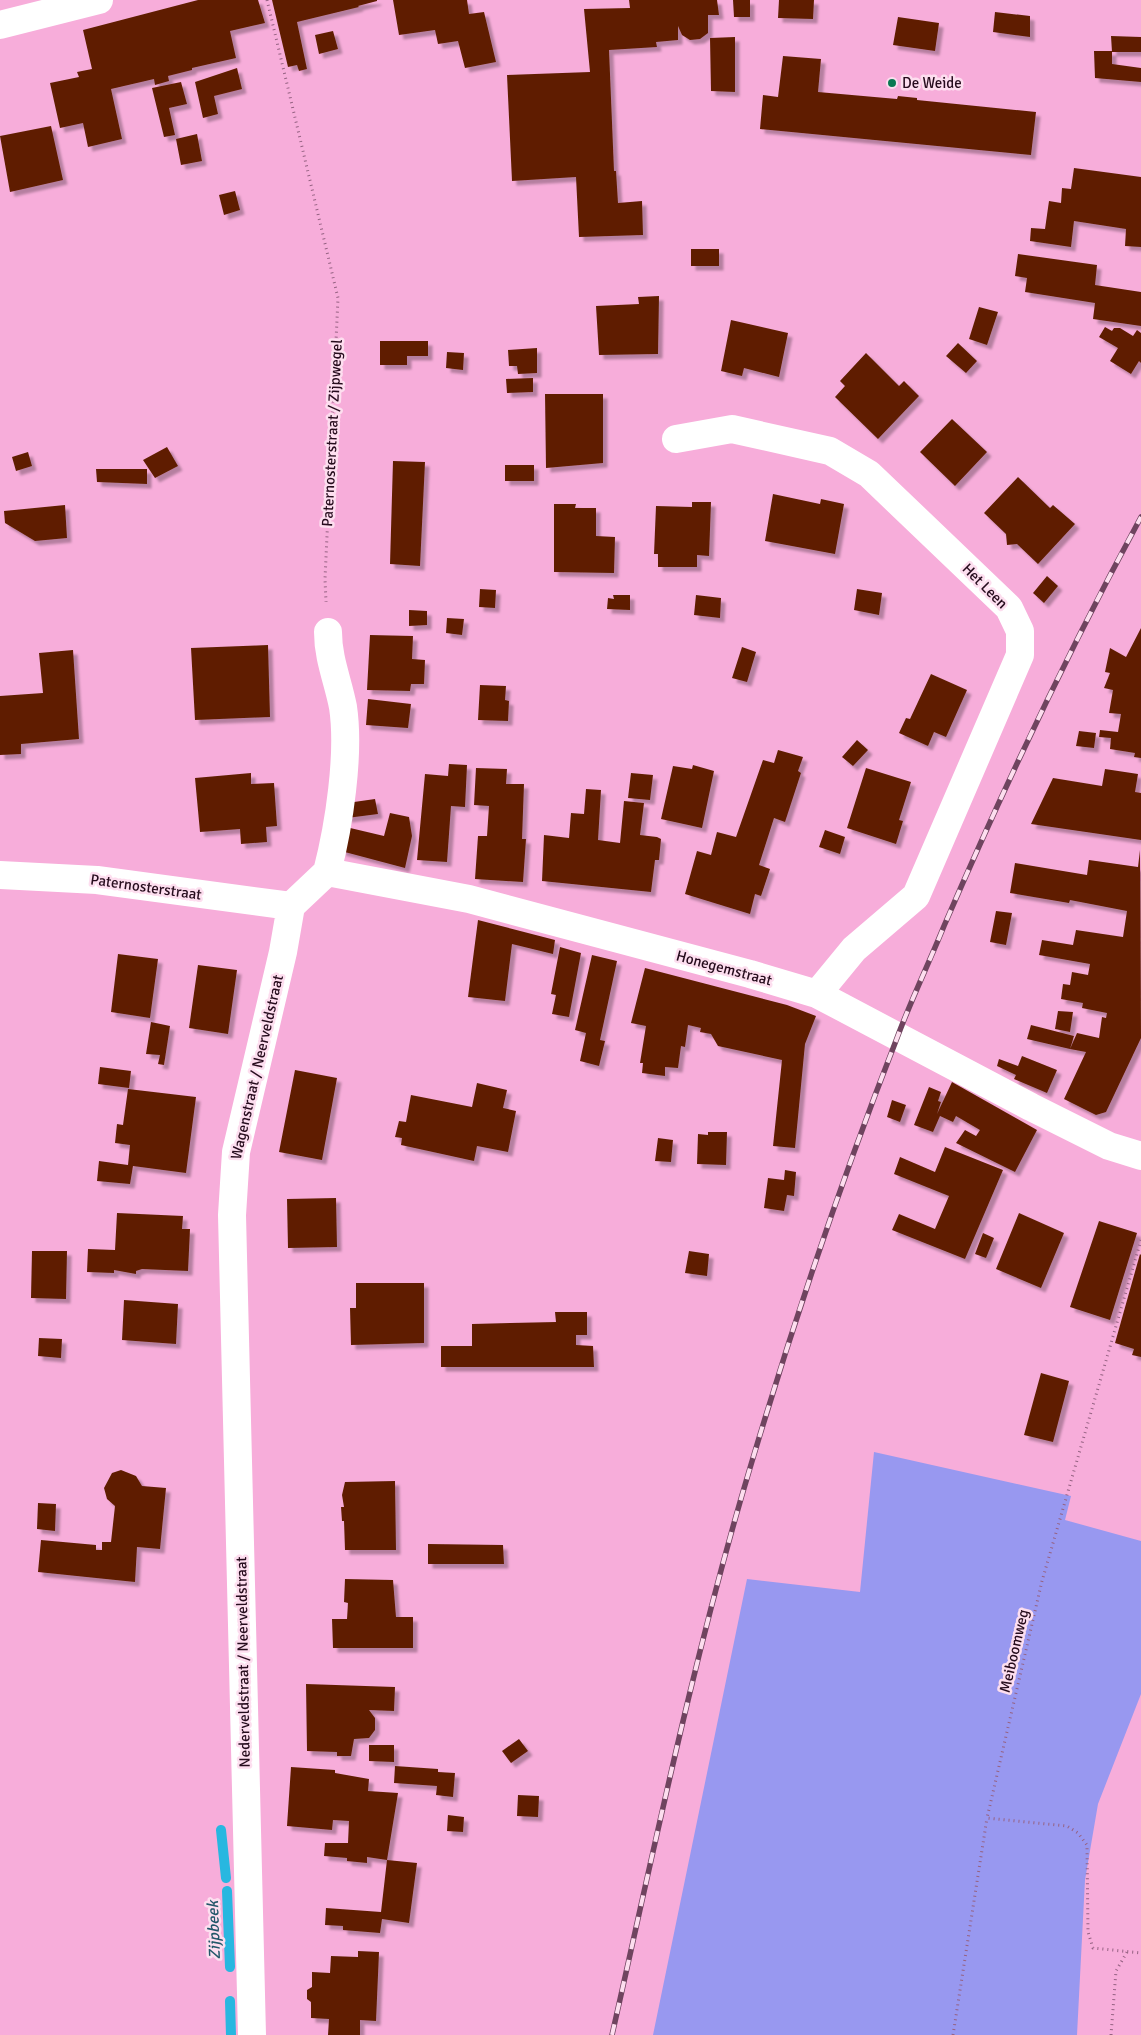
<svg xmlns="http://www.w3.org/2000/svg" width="1141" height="2035" viewBox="0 0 1141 2035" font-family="Signika,sans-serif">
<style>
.green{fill:#9898f0}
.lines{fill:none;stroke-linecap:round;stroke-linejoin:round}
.stream{stroke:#28b7e0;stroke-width:10}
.building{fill:#5e1e00;filter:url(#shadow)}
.path{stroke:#956282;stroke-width:3;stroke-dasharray:1 4;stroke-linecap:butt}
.street{stroke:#fff;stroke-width:28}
.rail-casing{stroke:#6f445f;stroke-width:5.5}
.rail{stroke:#fddeef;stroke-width:4;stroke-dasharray:11;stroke-linecap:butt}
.poi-dot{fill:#0b7853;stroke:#fddeef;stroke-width:2}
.labels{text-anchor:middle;stroke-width:5;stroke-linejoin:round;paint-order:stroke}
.poi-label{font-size:15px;fill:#260c1d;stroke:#fddeef;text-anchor:start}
.street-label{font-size:15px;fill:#260c1d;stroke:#fddeef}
.water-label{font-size:16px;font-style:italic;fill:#225769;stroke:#fddeef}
</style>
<defs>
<filter id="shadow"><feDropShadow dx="4.5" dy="4.5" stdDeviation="1" flood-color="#0004"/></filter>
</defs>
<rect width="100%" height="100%" fill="#f7adda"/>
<path class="green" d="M874,1452L1071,1496L1065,1520L1141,1541V1694L1098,1804L1085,1880L1077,2035H653L747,1579L860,1592Z"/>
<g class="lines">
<path class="stream" d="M221,1830L226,1878
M227,1891L230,1967
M230,2001L231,2035"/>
</g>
<path class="building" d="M198,0H258L265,23L230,31L236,58L192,68V70L168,76L169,81L155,85L154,79L111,89L122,139L88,147L83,123L60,128L50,83L79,77L77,72L92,69L83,30Z
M272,0H377V1L358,6L359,7L297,22L307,69L299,71L297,65L288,67Z
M393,0H467L469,14L484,12L496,62L465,68L458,41L438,44L435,30L399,35Z
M629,0H717L719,15H708V33L700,39L690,40L682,35L678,26V40L656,42L657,47L609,50L614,171H616L618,203L642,201L643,235L579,237L576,177L512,181L507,75L590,72L584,9L630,8Z
M733,0H750V17H734Z
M779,0H814L813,19L778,18Z
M995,12L1030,16V37L993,32Z
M898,17L939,23L935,51L893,45Z
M333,31L338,49L319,54L315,35Z
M1111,36L1141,37V52H1112Z
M735,37V92L711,91L710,38Z
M1094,51H1112V64L1141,68V82L1095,78Z
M783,56L821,59L818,92L897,99L898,96L917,98V100L1036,112L1031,155L760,129L763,95L778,97Z
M237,68L242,89L214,96L218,114L203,118L195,82Z
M181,82L187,104L169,108L175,135L164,137L152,88Z
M51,126L63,180L10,192L0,136Z
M197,134L202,161L181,165L176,139Z
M1074,168L1141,177V247L1125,246L1126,229L1074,221L1071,247L1030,241L1031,228L1045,229L1049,201L1061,203L1062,188L1071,189Z
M235,191L240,210L224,215L219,195Z
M691,249H719V266H691Z
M1018,254L1097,265L1095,285L1141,292V326L1093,319L1095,303L1025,292L1027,278L1015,276Z
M659,296L658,354L599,355L596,306L639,304L638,297Z
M979,307L998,312L987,345L969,339Z
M731,320L788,333L779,377L744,368L742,376L721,371Z
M1105,327L1112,331L1114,328H1120L1133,336L1137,330L1141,333V363L1139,361L1131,374L1110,361L1118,348L1099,337Z
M380,341H428V356H407V365H380Z
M958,343L977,361L966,373L946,356Z
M537,348V373L518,374L517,366H509L508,350Z
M447,352L464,353L463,370L446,368Z
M866,353L899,386L904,381L919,396L878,439L835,397L845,386L840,381Z
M533,378V392L507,393L506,379Z
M545,394H603V463L546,468Z
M952,419L987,452L955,486L920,452Z
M167,447L178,466L155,478L143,460Z
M28,452L32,466L16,471L12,457Z
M393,461L425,462L420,566L390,564Z
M505,465H534V481H505Z
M96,469H147V484L97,482Z
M1018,477L1050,508L1053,505L1075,524L1038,564L1017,544L1007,545L1006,534L984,513Z
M773,494L820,504L821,499L844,504L835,554L765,541Z
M692,502H711L709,556L697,555V567H658V554H654L656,506L692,507Z
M554,504H576L575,508H596V536L615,537L614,573L554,572Z
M65,505L67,538L35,541L5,523L4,511Z
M1047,576L1058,586L1044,603L1033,593Z
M480,589L496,590L495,608L479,607Z
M857,589L882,593L879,615L854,610Z
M613,595H630V610L607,609L608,598L614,599Z
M696,595L721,598L720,618L694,615Z
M409,610L427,611V625L409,626Z
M447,618L464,619L462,635L446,633Z
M1141,628V758L1134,757L1135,753L1110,749L1111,738L1099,737L1100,730L1118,732L1121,714L1109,713L1113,690L1104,688L1110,673L1105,672L1110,648L1126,657Z
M370,635L413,636L412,659L425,660L424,684H411L410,691L367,690Z
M268,645L270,717L195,720L191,648Z
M742,647L756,652L747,682L732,678Z
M73,650L79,739L21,744V754L0,755V696L43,693L39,653Z
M931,674L967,690L946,737L934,732L928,746L899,733L906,718L910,719Z
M480,685L506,686L505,700L509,701L508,721L478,720Z
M368,699L411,704L408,728L366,725Z
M1079,731L1096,733L1094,748L1076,746Z
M857,740L868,750L853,766L842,757Z
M778,750L803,757L798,771L801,773L785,822L774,818L759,865L770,869L761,896L755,894L750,914L685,894L697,851L711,855L717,832L736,837L763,760L774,763Z
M449,764L467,765L465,807L451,806L447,862L417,860L425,774L448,776Z
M693,765L714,771L702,828L661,819L673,766L692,769Z
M476,768L507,769L506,784H524L522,839H526L523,882L475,879L478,836H487L489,806L474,805Z
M866,768L911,782L899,820L903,821L896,844L847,828Z
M1105,769L1138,774L1135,792L1141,793V840L1031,824L1053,778L1102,786Z
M251,773V784L274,783L277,826L266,827L267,842L241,844L240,829L200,832L195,778Z
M631,773L653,775L650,800L628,798Z
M586,789L601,790L598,840L620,843L624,801L644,803L640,835L657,837L661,839L659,860H655L651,892L542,881L544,835L569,838L571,813L584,814Z
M375,799L378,814L347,818V803Z
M390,813L409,817L412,836L405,868L341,851L346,827L384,836Z
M825,830L845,837L840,854L819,847Z
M1140,850L1141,1038L1106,1112L1096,1115L1064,1099L1086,1052L1070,1049L1027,1039L1031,1025L1074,1036L1070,1049L1077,1033L1099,1038L1102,1017L1106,1018L1107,1013L1082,1008L1083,1003L1061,999L1063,984L1070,985L1072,972L1088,975L1090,964L1039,955L1042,940L1073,945L1076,930L1123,937L1127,911L1070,900L1069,903L1010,893L1015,863L1087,875L1089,860L1138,867Z
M996,911L1012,913L1006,945L990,942Z
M478,920L555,940L553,954L512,944L505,1001L468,997Z
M560,947L581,953L569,1017L552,1014L556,995L551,994Z
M118,954L158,959L150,1018L111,1012Z
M592,955L617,961L600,1040L605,1041L599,1066L580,1061L586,1033L575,1030Z
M198,965L237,970L228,1034L189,1028Z
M645,968L787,1005L816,1016L805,1044L795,1148L773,1146L782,1060L718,1046L711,1034L700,1032L701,1028L688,1025L685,1047L681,1046L678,1068L665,1067V1076L642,1073L643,1063H640L646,1026L631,1023Z
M1058,1011L1073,1012L1070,1032L1055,1029Z
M151,1022L170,1026L164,1065L158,1064L160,1055L146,1054Z
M1022,1056L1057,1070L1047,1093L1014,1079L1016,1075L997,1066L999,1059L1018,1066Z
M100,1067L131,1071L129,1088L98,1084Z
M295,1070L337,1078L322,1160L279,1152Z
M952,1082L1037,1130L1015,1172L956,1143L965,1130L976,1136L980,1130L956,1116L953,1122L940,1116L933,1132L914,1125L929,1087L941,1092L938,1101L941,1102L937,1114Z
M477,1083L507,1090L503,1108L516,1111L508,1152L477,1146L474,1161L401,1145L402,1138L395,1137L399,1121L406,1122L411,1095L472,1107Z
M128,1089L196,1097L186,1173L133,1166L130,1184L97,1181L99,1161L128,1165L130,1145L115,1143L117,1124L123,1125Z
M892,1100L906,1105L900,1122L887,1117Z
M708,1132H727L726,1165L697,1164L698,1134L708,1135Z
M658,1138L673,1140L671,1162L655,1161Z
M945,1147L1003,1170L965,1259L892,1230L899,1214L935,1229L949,1196L894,1174L900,1157L935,1172Z
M785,1170L796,1172L794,1196L787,1195L784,1211L764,1208L768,1178L784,1180Z
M336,1198L337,1247L288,1248L287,1199Z
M117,1213L183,1216L182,1229H190L188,1271L142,1269L136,1271V1274L114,1270V1273L87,1272L88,1249L115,1250Z
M1019,1213L1064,1233L1041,1288L996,1269Z
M1099,1221L1137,1233L1110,1320L1070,1307Z
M983,1233L994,1238L986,1258L975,1254Z
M32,1251H67L66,1299L31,1298Z
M689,1251L709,1254L707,1276L685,1273Z
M1140,1254L1141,1255V1357L1132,1355L1134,1349L1115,1343Z
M356,1283H424V1343L351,1345L350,1308H356Z
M124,1300L178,1304L176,1344L122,1340Z
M555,1312H587V1335H576V1345L593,1346L594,1367H441V1346H472V1324L556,1322Z
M39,1338L62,1339L61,1358L38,1356Z
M1041,1373L1069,1381L1053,1442L1024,1435Z
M121,1470L136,1476L142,1486L166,1488L160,1549L137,1547L135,1582L38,1572L41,1540L96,1545V1550H102V1542H111L115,1506L107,1499L104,1488L112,1473Z
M395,1481L396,1550H345L344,1521H342L341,1507H344L342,1495L345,1482Z
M38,1503L56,1504L55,1531L37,1529Z
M428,1544L503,1545L504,1564H428Z
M345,1579L393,1580L396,1617H413V1648H333L332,1619H347L348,1603L344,1602Z
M306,1684L395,1687L394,1711L369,1710L375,1718V1730L369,1738L354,1739L351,1756H337V1752L307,1751Z
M519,1739L528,1751L511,1763L502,1751Z
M369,1745H394V1762L369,1761Z
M395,1766L438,1769V1772L455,1773L453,1797L436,1795L437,1786L394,1783Z
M291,1767L335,1770V1773L369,1779L368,1791L398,1793L387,1860L367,1857V1863L347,1861V1858L324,1856L325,1843H348L349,1821L333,1820L332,1830L287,1826Z
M518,1795L539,1796L538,1817L517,1816Z
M448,1815L464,1817L463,1832L447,1831Z
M387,1860L417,1863L409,1923L382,1919L380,1933L343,1930V1926L325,1925L326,1908L381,1912Z
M358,1951L379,1952L376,2021L360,2020V2035H328L329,2019L311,2018V2002L307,1999V1990L312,1987V1972L330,1973L331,1956L358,1957Z"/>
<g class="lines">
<path class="path" d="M267,0L338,298L325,579L326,602
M1141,1240L1042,1581L987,1818L1067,1826L1078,1833L1087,1845L1088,1932L1093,1948L1141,1953
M953,2035L987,1818
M1111,2035L1116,1971L1127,1952"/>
<path class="street" d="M0,25L99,0
M676,439L732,429L830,451L869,474L1009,608L1020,631V655L916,896L854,949L817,994
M327,872C339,826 350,754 343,707C338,681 328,659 328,632
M0,875L97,880L291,906
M291,906L327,872L469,899L750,974L817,994L1031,1107L1109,1146L1141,1156
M252,2035L232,1215L236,1152L283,952L291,906"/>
<defs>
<path id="rail" d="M612,2035C655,1845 694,1655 750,1468C793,1323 842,1179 897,1038C911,1000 929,963 944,926C1004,787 1069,650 1141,517"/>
</defs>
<use href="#rail" class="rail-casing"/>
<use href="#rail" class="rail"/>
</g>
<circle class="poi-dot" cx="892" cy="83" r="5"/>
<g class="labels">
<g class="poi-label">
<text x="902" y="88">De Weide</text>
</g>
<g class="street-label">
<text transform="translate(332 433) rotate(-87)" y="5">Paternosterstraat / Zijpwegel</text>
<text transform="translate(985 586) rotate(45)" y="5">Het Leen</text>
<text transform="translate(146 887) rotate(8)" y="5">Paternosterstraat</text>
<text transform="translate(724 968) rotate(15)" y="5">Honegemstraat</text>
<text transform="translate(257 1067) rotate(-77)" y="5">Wagenstraat / Neerveldstraat</text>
<text transform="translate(1014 1651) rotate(-77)" y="5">Meiboomweg</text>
<text transform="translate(243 1662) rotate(-91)" y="5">Nederveldstraat / Neerveldstraat</text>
</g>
<g class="water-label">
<text transform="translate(213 1930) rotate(-92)" y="6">Zijpbeek</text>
</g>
</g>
</svg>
